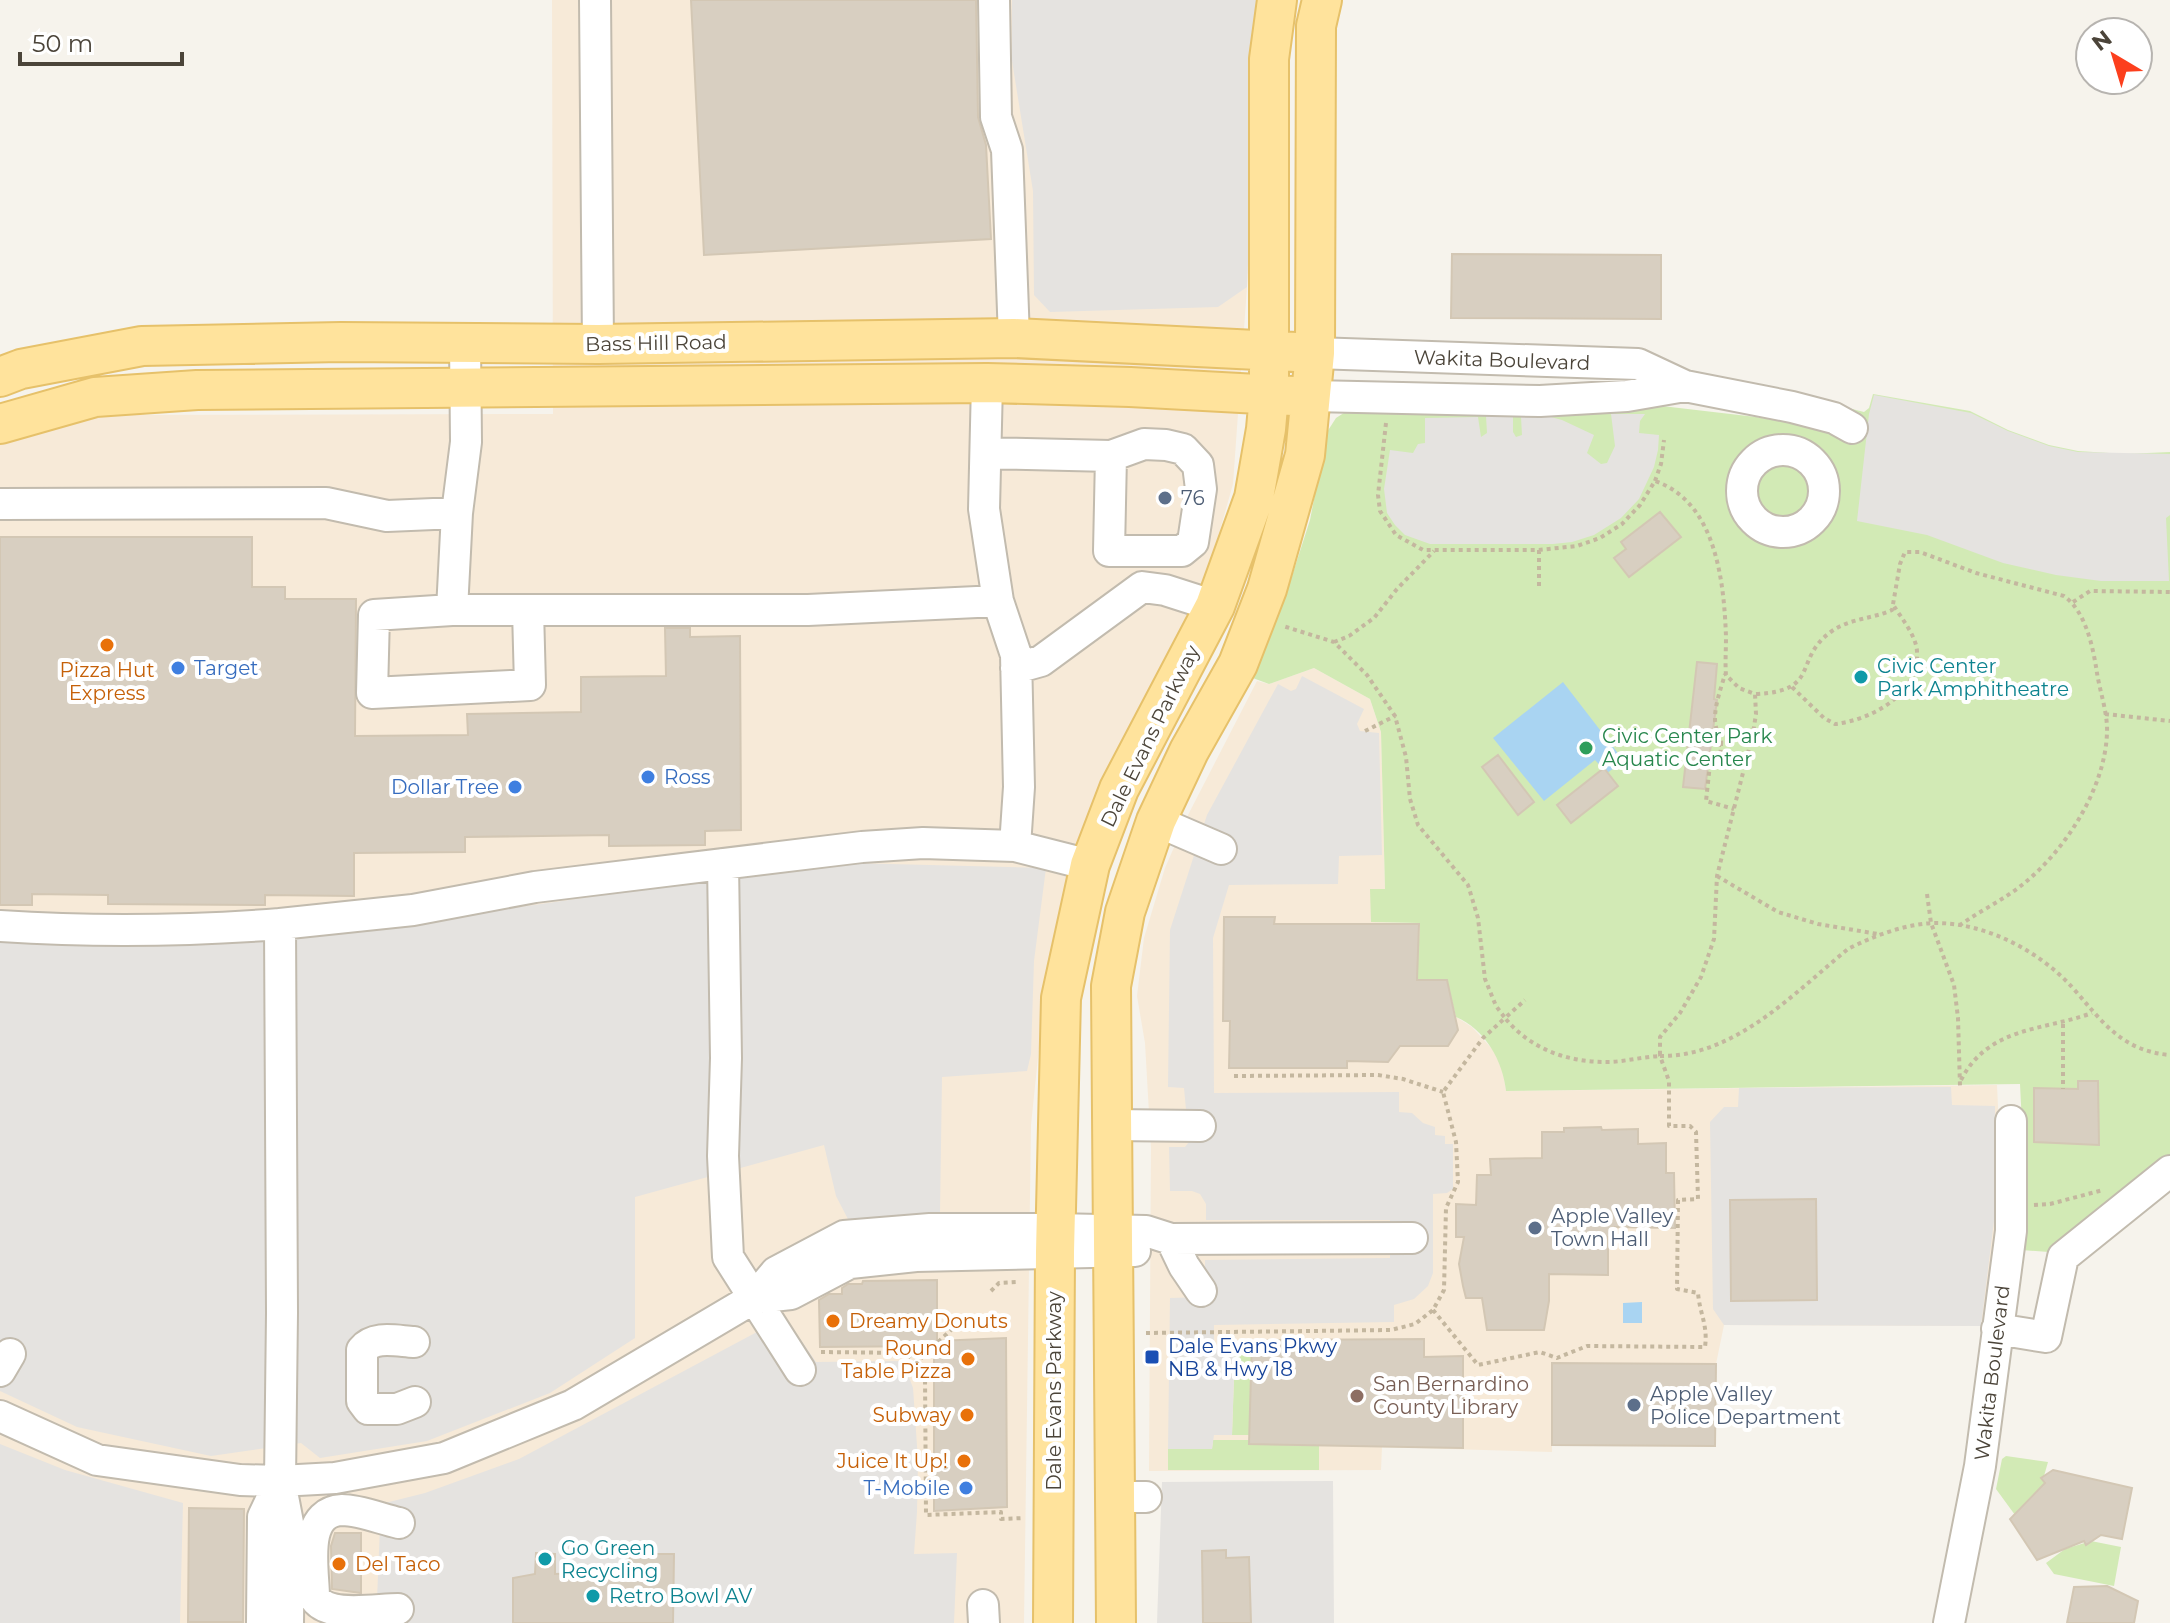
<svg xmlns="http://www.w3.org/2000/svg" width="2170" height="1623" viewBox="0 0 2170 1623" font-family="Montserrat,sans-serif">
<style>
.commercial{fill:#f7ead8}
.green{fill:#d2eab5}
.parking{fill:#e5e3e0}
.water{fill:#a9d4f2}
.building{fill:#d8cfc1;stroke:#d3c7b4;stroke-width:2}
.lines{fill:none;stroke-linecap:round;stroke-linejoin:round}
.minor-casing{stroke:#c2bbae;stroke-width:34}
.major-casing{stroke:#e6c16a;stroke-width:42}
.path{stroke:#c4b79f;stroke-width:4;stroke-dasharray:4 4;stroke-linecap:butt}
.minor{stroke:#fff;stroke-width:30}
.major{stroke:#ffe39c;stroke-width:38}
.service-dot{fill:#5c6f8a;stroke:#fff;stroke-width:3}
.food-dot{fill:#e8710a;stroke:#fff;stroke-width:3}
.shop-dot{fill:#3f7fe0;stroke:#fff;stroke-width:3}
.culture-dot{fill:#0f9aa8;stroke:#fff;stroke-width:3}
.leisure-dot{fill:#2e9e5b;stroke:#fff;stroke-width:3}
.transit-dot{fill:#1a4fb4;stroke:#fff;stroke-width:3}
.education-dot{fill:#8d6e63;stroke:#fff;stroke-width:3}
.labels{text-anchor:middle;stroke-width:8;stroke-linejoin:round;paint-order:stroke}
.street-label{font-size:20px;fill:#4b4439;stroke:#fff}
.service-label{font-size:20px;fill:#4e5e75;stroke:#fff;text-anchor:start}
.culture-label{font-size:20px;fill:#0d838f;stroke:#fff;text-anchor:start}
.shop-label{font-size:20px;fill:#366cbe;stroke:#fff;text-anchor:start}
.food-label{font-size:20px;fill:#c56008;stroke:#fff;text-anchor:end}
.leisure-label{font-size:20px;fill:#27864d;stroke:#fff;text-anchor:start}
.transit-label{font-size:20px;fill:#164399;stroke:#fff;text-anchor:start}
.education-label{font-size:20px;fill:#785e54;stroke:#fff;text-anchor:start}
</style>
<rect width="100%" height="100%" fill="#f6f3ec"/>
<path class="commercial" d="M552,0H1259L1247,287L1233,484L1203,590L1082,828L1046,980L1031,1125L1024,1623H0V442L98,415L553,414Z
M1314,668L1370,699L1381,732L1385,889L1371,922L1420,923L1447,980L1456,1017L1472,1027L1494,1051L1503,1072L1506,1091L1997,1085L2001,1171L1988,1326L1724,1325L1716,1364L1553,1363L1552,1452L1382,1447L1381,1470L1149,1471L1151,1148L1145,1043L1137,996L1144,938L1165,868L1188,815L1257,681L1269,684Z"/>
<path class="green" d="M1873,394L1970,411L2008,430L2049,445L2078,451L2125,454L2170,452V1155L2049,1252L2021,1250L2024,1165L2020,1084L1506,1091C1503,1061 1485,1029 1456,1017L1447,980H1417L1420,923L1371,922L1370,889H1385L1381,732L1370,699L1314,668L1269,684L1250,677L1284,601L1310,520L1327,432L1336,418L1350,409L1662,406L1756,417L1814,427L1821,401L1864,412L1869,408Z
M1252,1347L1250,1435H1232L1235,1348Z
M1213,1440H1249L1250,1444L1319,1446V1470H1168V1449H1212Z
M2006,1456L2048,1462L2044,1476L2041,1478L2045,1483L2015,1515L1996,1489L2002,1459Z
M2091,1541L2121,1547L2114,1586L2054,1574L2046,1563L2065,1549Z"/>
<path class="parking" d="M1012,0H1259L1247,287L1218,307L1050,312L1034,295L1033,191L1012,61Z
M1874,395L1971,413L2008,431L2049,446L2078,452L2170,454V515L2166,518L2169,581H2101L2056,575L2003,563L1927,535L1857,521L1869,414Z
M1611,414H1645L1640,421L1639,433L1659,435L1658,450L1654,467L1639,499L1621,518L1594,535L1572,542L1553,544H1430L1405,535L1395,525L1387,513L1384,489L1390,450L1413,453L1418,444L1425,443V418L1478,417L1481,437L1487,433L1486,416H1513V432L1516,437L1522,435L1521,417H1551L1562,420L1594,435L1587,453L1601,464L1607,463L1615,446Z
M1302,676L1364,709L1357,724L1360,731L1379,733L1382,855L1339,856L1338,884L1229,885L1213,938L1214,1093L1399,1092V1112L1412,1113L1423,1123L1435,1127V1135L1445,1136V1144H1453V1189L1447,1193L1433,1194V1273L1428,1286L1414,1299L1394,1305V1322L1214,1325V1348H1235L1232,1435H1214L1212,1449H1168L1170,1298L1205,1297V1260L1390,1258V1220H1206V1204L1200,1194L1192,1191H1170L1169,1147H1185L1189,1142L1184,1088L1168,1087L1170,930L1207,815L1278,684L1291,691L1296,689Z
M850,863L1046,868L1034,961L1031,1054L1027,1071L942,1077L940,1213L849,1221L836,1196L824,1145L635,1197V1338L550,1393L427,1441L320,1458L301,1443L211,1456L77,1427L0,1391V936L443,918L701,881Z
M1951,1087L1952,1105L1995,1106L1994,1221L1981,1326L1724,1325L1713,1309L1710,1122L1724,1107H1738L1739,1088Z
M785,1317L816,1362L903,1361L913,1388L918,1460L917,1512L914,1554L957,1553L954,1623H376L381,1504L425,1493L519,1459Z
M0,1444L65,1470L183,1503L180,1623H0Z
M1333,1481L1334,1623H1157L1162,1482Z"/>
<path class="water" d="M1563,682L1624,761L1607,773L1595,760L1544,801L1493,738Z
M1642,1302V1323H1623V1303Z"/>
<path class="building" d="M691,0H976L978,117L986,145L991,239L704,255Z
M1452,254L1661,255V319L1451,318Z
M1660,512L1681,537L1629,577L1614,558L1626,549L1621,542Z
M0,537H252V587H285V599H356L355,736L468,735L467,714L581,712V677L666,676L665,628H690V637L740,636L741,830L705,831V845L609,846V835L465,837V852L354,853V896L265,895V905L108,904V895L32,894V905H0Z
M1697,662L1717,664L1714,699L1717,700L1705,789L1683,787Z
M1498,755L1534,802L1518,815L1482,767Z
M1604,768L1618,786L1571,823L1557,805Z
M1224,917H1275L1274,924H1419L1417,980H1447L1458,1030L1448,1046H1400L1388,1062L1347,1061V1068H1229L1230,1021H1223Z
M2078,1081H2098L2099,1145L2034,1142V1088L2078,1089Z
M1601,1127L1602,1130L1638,1129V1144L1666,1143V1173H1674L1675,1228L1615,1227L1614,1237H1608V1275L1549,1274V1301L1544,1330H1487L1482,1298H1466L1463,1286L1459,1264L1464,1237H1456V1204L1476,1205L1477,1175H1491L1490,1159L1542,1158V1132H1564V1128Z
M1816,1199L1817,1300L1731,1301L1730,1200Z
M937,1280V1341L1006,1338L1007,1507L934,1511V1346L820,1347L819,1300L829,1294H842V1288L848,1284H862L863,1281Z
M1424,1339V1357L1463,1356V1448L1249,1444L1252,1340Z
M1552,1363L1716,1364L1715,1446L1552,1445Z
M2053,1470L2132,1488L2122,1539L2101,1535L2086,1545L2084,1541L2037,1560L2010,1519L2045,1483L2041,1478Z
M189,1508L244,1509L243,1622H188Z
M335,1533H361V1593L332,1589L331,1546Z
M1226,1550V1558L1249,1557L1251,1623H1203L1202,1551Z
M536,1553L555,1554V1574L629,1571L630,1554H674L673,1623H513V1578L535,1574Z
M2107,1586L2138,1601L2134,1623H2067L2074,1587Z"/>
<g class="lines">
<defs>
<path id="minor" d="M595,0L598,344
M994,0L996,117L1007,150L1014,338
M465,342L466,442L457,513L452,610H808L998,601
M1315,353L1638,364L1685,386L1792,407L1834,418L1852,428
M987,383L984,509L998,601L1016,655L1019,787L1015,846
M1312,396L1540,401L1627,396L1685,386
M1742 491a41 41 0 1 1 82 0a41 41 0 1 1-82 0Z
M986,453L1111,456L1144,444L1166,445L1183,449L1198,465L1201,489L1193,542L1182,551H1109L1111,456
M0,504L326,503L387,516L457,513
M452,610L374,615L372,693L530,685L528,610
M1016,668L1041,661L1142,587L1165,590L1215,606
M1156,821L1221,849
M723,864L726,1058L723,1156L728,1257L800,1370
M280,924L413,910L535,887L862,847L923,843L1015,846L1090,865
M0,926C94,932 187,931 280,924L282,1313L280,1481L289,1528L288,1623
M1112,1125L1200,1126
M1171,1239L1184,1266L1201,1291
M754,1298L791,1294L850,1263L916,1256L1135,1251
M1997,1329L2046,1337L2063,1257L2170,1171
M414,1342C396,1341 374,1335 362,1350V1401L368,1409H397L415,1402
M0,1371L10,1354
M0,1416L97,1460L240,1480L280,1481L335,1478L444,1458L573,1405L754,1298L776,1272L844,1236L930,1229H1055L1146,1231L1171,1239L1412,1238
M1115,1497H1146
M983,1605L984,1623
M398,1609C375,1609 327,1619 314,1597C314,1570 301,1512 342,1510C360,1510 381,1519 399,1523
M262,1623L263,1517L280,1481
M1949,1623L1980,1466L2011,1231V1121"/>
<path id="major" d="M0,377L21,369L142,346L341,342L598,344L1014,338L1296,352
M0,424L95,397L197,390L987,383L1130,387L1293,396
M1053,1623L1055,1252L1061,998L1090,865L1119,789L1215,606L1254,498L1266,429L1269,395V59L1277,0
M1116,1623L1111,986L1125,912L1156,821L1189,751L1238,664L1267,589L1305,455L1315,353L1316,26L1322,0"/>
</defs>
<use href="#minor" class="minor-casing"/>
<use href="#major" class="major-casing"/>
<path class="path" d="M1386,423L1378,495L1380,511L1396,535L1423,550H1539L1577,546L1600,538L1622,524L1640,505L1655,481C1716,502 1724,581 1726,637C1726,650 1725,663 1726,675L1739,688L1755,694L1756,714L1753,733L1717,876L1714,939L1701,977L1680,1013L1660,1037V1056C1643,1057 1627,1061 1610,1062C1570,1063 1531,1050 1505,1018L1525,1000
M1655,481L1661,464L1664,440
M1539,586V550
M2073,602L2090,591L2170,592
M1334,642L1349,636L1374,618L1397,589L1434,551
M1792,687L1824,718L1835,724C1871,720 1920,694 1917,651C1916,636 1902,619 1894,606
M1756,694C1822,691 1792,659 1832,631C1851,618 1872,619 1892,610L1900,564L1905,552H1920L1976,573L2064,596C2086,612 2093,647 2097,673C2100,692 2108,714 2107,733C2105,789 2065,851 2022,885C2003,900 1980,911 1960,925
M2105,714L2170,721
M1365,731L1395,716
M1718,745H1721L1720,761L1745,764
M1721,745C1722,736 1718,735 1716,727C1712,711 1721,689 1725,674
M1718,756L1711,755L1706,801L1734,809
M1717,876L1778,912L1818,924L1878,934
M1927,894L1931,923L1954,985L1958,1018L1960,1086
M2063,1024V1089
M1234,1076L1378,1075L1403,1079L1443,1092
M1961,1080C1989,1026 2043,1031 2092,1013
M2034,1205L2050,1204L2103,1190
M991,1291L999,1283L1017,1282
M1433,1310L1478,1365L1540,1352L1557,1358L1587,1346L1705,1347C1708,1325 1700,1315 1698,1293L1677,1289L1678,1200L1698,1199L1696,1132L1690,1126H1669V1081L1660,1056C1735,1057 1794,993 1848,949C1873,936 1908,923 1936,923C1986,923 2039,951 2072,987C2102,1021 2121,1051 2170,1055
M1146,1333L1391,1330L1415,1324L1433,1310L1444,1290L1446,1208L1458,1182L1456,1142L1443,1092L1483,1038L1505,1018L1496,1006L1485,979L1478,918L1468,885L1418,825L1410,799L1406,757L1395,716L1367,675L1334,642L1283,626
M821,1352L907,1353L925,1375L926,1515L1001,1512V1519L1024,1518
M1146,1357H1152
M915,1364L952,1329"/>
<use href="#minor" class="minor"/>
<use href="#major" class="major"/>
</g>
<g class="service-dot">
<circle cx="1165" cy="498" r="8"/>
<circle cx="1535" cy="1228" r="8"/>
<circle cx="1634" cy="1405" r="8"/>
</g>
<g class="food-dot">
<circle cx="107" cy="645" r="8"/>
<circle cx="833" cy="1321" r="8"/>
<circle cx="968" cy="1359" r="8"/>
<circle cx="967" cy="1415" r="8"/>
<circle cx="964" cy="1461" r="8"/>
<circle cx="339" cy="1564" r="8"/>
</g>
<g class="shop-dot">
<circle cx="178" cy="668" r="8"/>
<circle cx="648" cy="777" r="8"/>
<circle cx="515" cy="787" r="8"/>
<circle cx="966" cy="1488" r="8"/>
</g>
<g class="culture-dot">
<circle cx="1861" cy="677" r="8"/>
<circle cx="545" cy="1559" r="8"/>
<circle cx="593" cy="1596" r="8"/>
</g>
<circle class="leisure-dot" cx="1586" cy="748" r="8"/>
<rect class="transit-dot" x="1144" y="1349" width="16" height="16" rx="4"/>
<circle class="education-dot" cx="1357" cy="1396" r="8"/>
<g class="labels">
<g class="street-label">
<text transform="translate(656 343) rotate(-1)" y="7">Bass Hill Road</text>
<text transform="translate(1502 360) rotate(2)" y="7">Wakita Boulevard</text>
<text transform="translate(1150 736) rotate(-64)" y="7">Dale Evans Parkway</text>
<text transform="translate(1992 1373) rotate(-83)" y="7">Wakita Boulevard</text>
<text transform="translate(1054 1391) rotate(-90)" y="7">Dale Evans Parkway</text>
</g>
<g class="service-label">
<text x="1181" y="505">76</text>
<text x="1551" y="1223">Apple Valley<tspan x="1551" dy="23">Town Hall</tspan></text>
<text x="1650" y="1401">Apple Valley<tspan x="1650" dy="23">Police Department</tspan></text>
</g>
<g class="culture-label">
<text x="1877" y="673">Civic Center<tspan x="1877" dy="23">Park Amphitheatre</tspan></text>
<text x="561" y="1555">Go Green<tspan x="561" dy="23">Recycling</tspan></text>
<text x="609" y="1603">Retro Bowl AV</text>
</g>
<g class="shop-label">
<text x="194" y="675">Target</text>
<text x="664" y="784">Ross</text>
<text x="499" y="794" text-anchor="end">Dollar Tree</text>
<text x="950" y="1495" text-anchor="end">T-Mobile</text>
</g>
<g class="food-label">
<text x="107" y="677" text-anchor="middle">Pizza Hut<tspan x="107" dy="23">Express</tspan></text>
<text x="849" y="1328" text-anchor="start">Dreamy Donuts</text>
<text x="952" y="1355">Round<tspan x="952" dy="23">Table Pizza</tspan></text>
<text x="951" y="1422">Subway</text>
<text x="948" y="1468">Juice It Up!</text>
<text x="355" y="1571" text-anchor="start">Del Taco</text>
</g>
<g class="leisure-label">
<text x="1602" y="743">Civic Center Park<tspan x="1602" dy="23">Aquatic Center</tspan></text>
</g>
<g class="transit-label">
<text x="1168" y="1353">Dale Evans Pkwy<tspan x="1168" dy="23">NB &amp; Hwy 18</tspan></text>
</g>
<g class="education-label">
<text x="1373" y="1391">San Bernardino<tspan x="1373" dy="23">County Library</tspan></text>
</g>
</g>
<g transform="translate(2114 56) rotate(322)"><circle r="38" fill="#ffffff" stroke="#b7b4b0" stroke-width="2"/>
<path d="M0-6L14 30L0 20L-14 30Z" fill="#fc3f1d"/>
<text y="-12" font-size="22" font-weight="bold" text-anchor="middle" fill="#4b4439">N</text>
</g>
<path d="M20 52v12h162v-12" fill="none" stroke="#4b4439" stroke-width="4"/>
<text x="32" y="52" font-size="24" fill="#4b4439" stroke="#ffffff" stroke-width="6" paint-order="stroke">50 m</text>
</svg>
